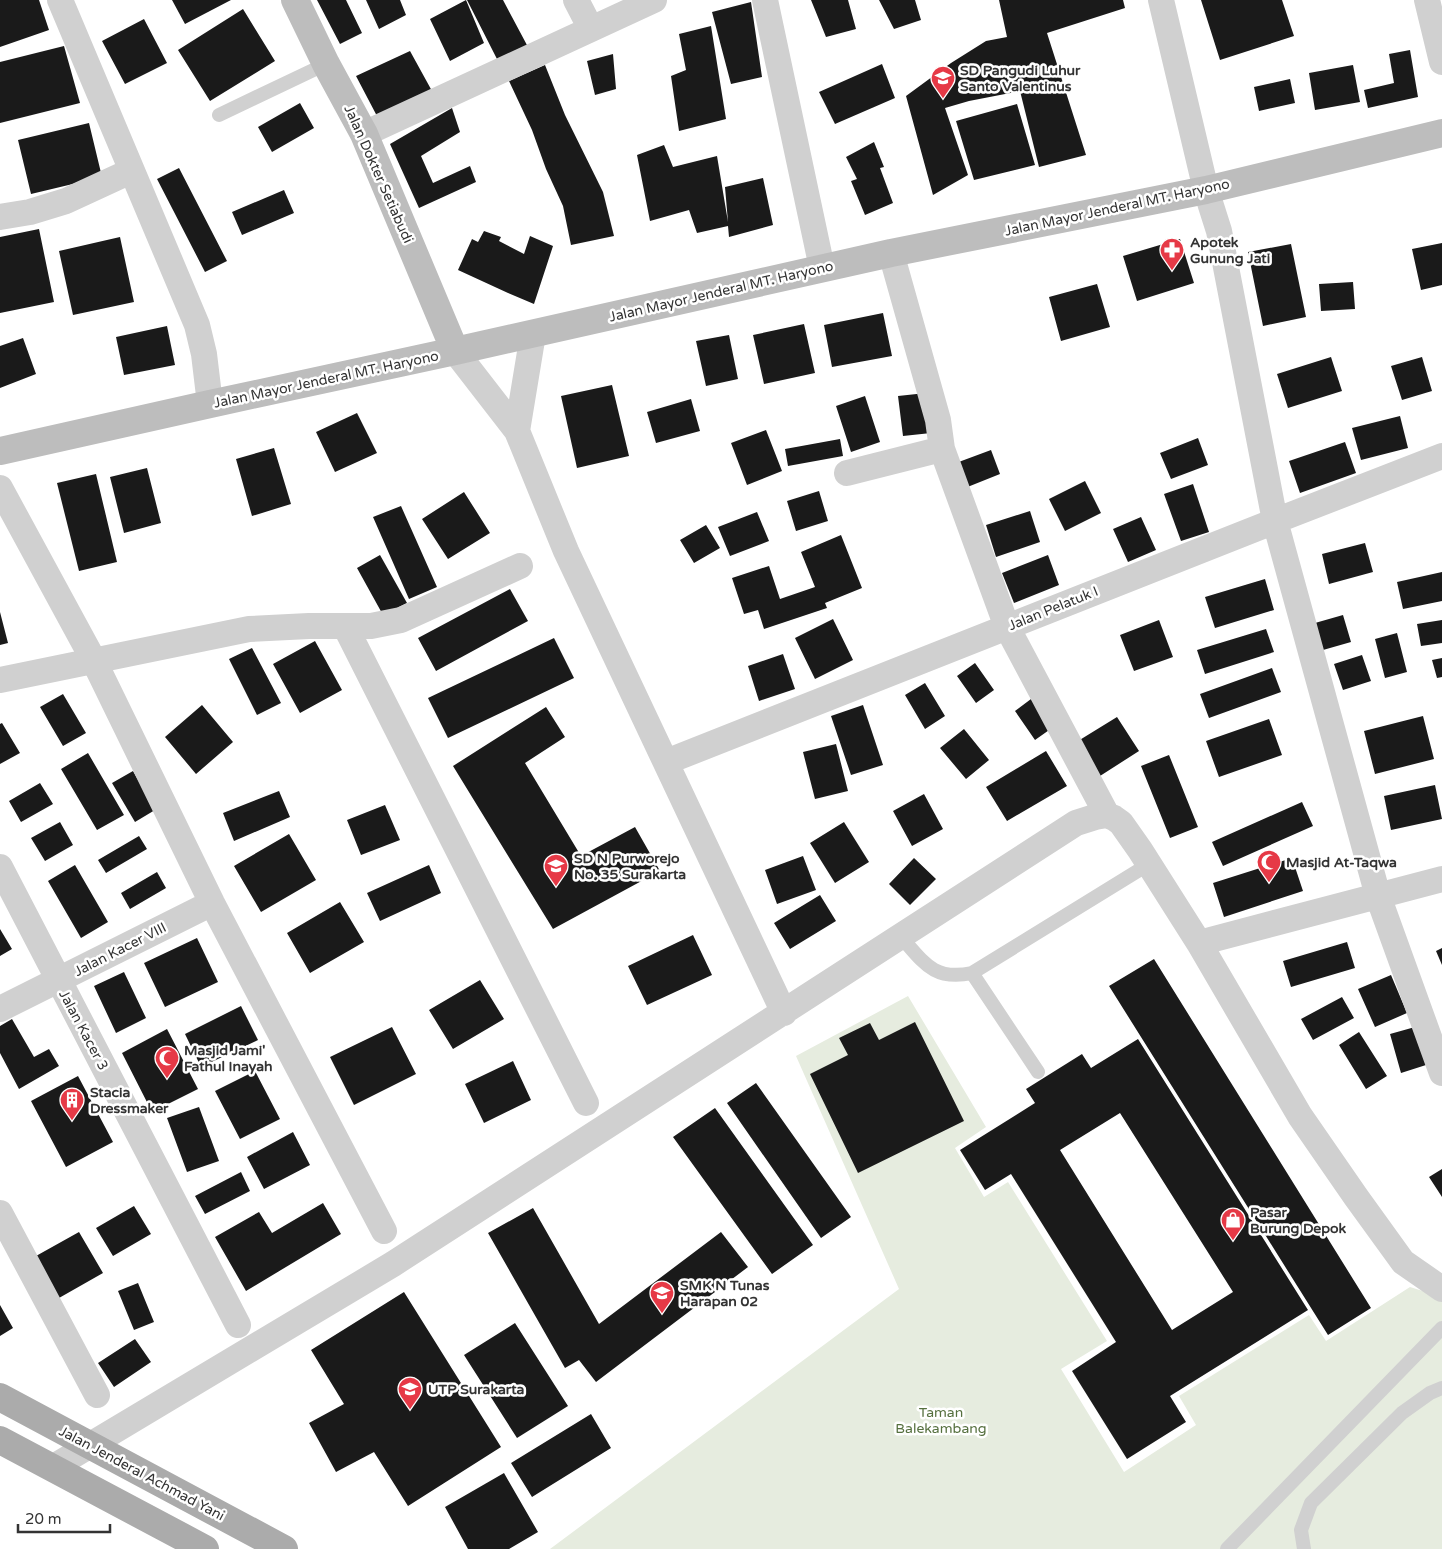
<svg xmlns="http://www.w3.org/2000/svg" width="1442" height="1549" viewBox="0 0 1442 1549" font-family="'Varela Round',sans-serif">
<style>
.green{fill:#e6ecdf}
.building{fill:#1a1a1a;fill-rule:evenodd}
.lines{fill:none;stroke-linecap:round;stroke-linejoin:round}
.lane{stroke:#d0d0d0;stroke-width:14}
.street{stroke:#d0d0d0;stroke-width:26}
.secondary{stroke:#bdbdbd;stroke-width:28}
.primary{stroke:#ababab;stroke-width:28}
.labels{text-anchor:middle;stroke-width:5;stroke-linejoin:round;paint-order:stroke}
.poi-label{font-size:14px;font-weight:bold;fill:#333;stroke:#fff;text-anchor:start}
.street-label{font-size:14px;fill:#333;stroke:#fff}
.park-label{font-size:14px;fill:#56703f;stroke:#fff}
</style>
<rect width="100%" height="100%" fill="#fff"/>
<path class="green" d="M908,996L986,1127L955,1148L984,1197L1008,1182L1107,1341L1061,1369L1124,1472L1196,1425L1179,1396L1309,1315L1326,1341L1410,1287L1442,1297V1549H550L899,1289L796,1056Z"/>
<path class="building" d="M0,0H39L49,30L0,47Z
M172,0H231L185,24Z
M317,0H346L362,33L340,44Z
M366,0H400L406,15L379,29Z
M466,0L484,43L450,61L430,19Z
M467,0H503L528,47L498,61Z
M811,0H848L856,29L826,37Z
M879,0H915L921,20L894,29Z
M999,0H1123L1125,8L1047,33L1086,155L1039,167L1020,91L969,101L945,108L968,175L933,195L906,96L951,63L986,41L1007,37Z
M1201,0H1282L1294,36L1220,60Z
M751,2L762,77L731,84L712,12Z
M243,9L275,61L210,101L178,50Z
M144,19L167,63L125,84L102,41Z
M711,26L726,119L679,131L671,76L686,70L679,34Z
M64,46L80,103L0,123V62Z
M1410,50L1418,97L1368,108L1364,90L1394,83L1389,54Z
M410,51L432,91L378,118L356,76Z
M613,54L616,89L595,95L587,61Z
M882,64L895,98L835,124L819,92Z
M545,65L565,115L603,192L614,236L571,245L563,206L546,169L532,130L509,81Z
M1353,65L1360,102L1315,110L1309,73Z
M1290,79L1295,103L1259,111L1254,87Z
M300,103L314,128L272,152L258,127Z
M1017,104L1035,165L974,180L956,121Z
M452,108L460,132L421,156L433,183L470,166L476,182L419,208L390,144Z
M89,123L102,177L31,194L18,140Z
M874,142L884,167L880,168L893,203L865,215L851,181L857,179L846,157Z
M664,145L673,167L717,156L728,222L725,187L763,178L773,225L729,237L728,226L697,233L689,210L650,221L637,155Z
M179,168L227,261L205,272L157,179Z
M284,190L294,213L242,235L232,212Z
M39,229L54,302L0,313V237Z
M484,231L501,237L499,241L524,254L530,236L553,246L534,304L508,293L458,270L472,239L478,242Z
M120,237L134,302L73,315L59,251Z
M1180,239L1194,283L1137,301L1123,256Z
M1442,243V285L1421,290L1412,249Z
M1291,244L1306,317L1263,326L1248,252Z
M1353,282L1355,309L1321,311L1319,284Z
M1097,284L1110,327L1061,341L1049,297Z
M883,313L892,356L832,367L824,325Z
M804,324L815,373L764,384L753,335Z
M167,326L175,365L124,375L116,337Z
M729,335L738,379L706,386L696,341Z
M23,338L36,374L0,388V346Z
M1331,357L1342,391L1288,408L1277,374Z
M1422,357L1432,391L1402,400L1391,366Z
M612,385L629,456L577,468L561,396Z
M926,393L931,433L903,436L898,396Z
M865,396L880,442L851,452L836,406Z
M691,399L700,431L656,443L647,412Z
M357,413L377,453L335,472L316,432Z
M1400,416L1408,448L1361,460L1352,428Z
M766,430L782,471L747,485L731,443Z
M1198,438L1208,465L1171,479L1160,453Z
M840,439L843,456L788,466L785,449Z
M1345,442L1356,473L1300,493L1289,461Z
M274,448L291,504L252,516L236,459Z
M991,450L1000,474L965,488L956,463Z
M147,468L161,523L124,533L110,477Z
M96,474L117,562L79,571L57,483Z
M1085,481L1101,513L1065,531L1049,499Z
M1193,484L1209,532L1181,541L1164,494Z
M819,491L828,521L796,531L787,501Z
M464,492L490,533L448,559L422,519Z
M401,506L437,587L409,599L373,517Z
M1030,511L1040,542L996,557L986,525Z
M757,512L769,541L730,556L718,527Z
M1141,517L1156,550L1128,562L1113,529Z
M706,525L720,548L694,563L680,540Z
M841,535L862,588L825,603L827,608L764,629L758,610L744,614L732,578L769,566L780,599L815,587L801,552Z
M1365,543L1373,572L1329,584L1322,554Z
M380,555L407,603L383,615L357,568Z
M1048,555L1059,585L1014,603L1002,573Z
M1442,572V601L1403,609L1397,582Z
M1265,579L1274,610L1215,628L1205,597Z
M510,589L528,621L436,671L418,638Z
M0,612L8,643L0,645Z
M1343,615L1351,642L1323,650L1315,623Z
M833,619L853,660L815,679L795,638Z
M1159,620L1173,657L1134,671L1120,635Z
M1442,620V643L1421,646L1417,624Z
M1266,629L1274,652L1205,674L1197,650Z
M1397,633L1407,672L1385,678L1375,639Z
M554,638L574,678L448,738L428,698Z
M315,641L342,690L300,713L273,664Z
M252,648L281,703L257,715L229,659Z
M783,654L795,689L759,701L748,666Z
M1362,655L1371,681L1343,690L1334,664Z
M1442,658V677L1437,678L1432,660Z
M975,663L994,690L976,703L957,676Z
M1272,668L1281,692L1209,718L1200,694Z
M925,683L945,716L925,729L905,695Z
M63,694L86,733L63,746L40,707Z
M1031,699L1052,728L1035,740L1015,711Z
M202,705L233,742L196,774L165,737Z
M863,705L883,765L851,775L831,716Z
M546,707L565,737L525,763L581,856L635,827L660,871L553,929L453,766Z
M1423,716L1434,759L1375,774L1364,731Z
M1117,717L1139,751L1100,776L1078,741Z
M1269,719L1282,755L1219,777L1206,741Z
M2,723L20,753L0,764V724Z
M964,729L989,760L966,779L940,748Z
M836,744L848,791L815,799L803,752Z
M1046,751L1067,786L1007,821L986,787Z
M88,753L124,815L97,830L61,769Z
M1169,755L1198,827L1170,838L1141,766Z
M133,771L155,810L135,822L112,783Z
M40,783L53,804L21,822L9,801Z
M1435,785L1442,819L1391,830L1384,796Z
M279,791L290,817L234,841L223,813Z
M924,794L943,829L912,846L893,811Z
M1302,802L1313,826L1223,866L1212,842Z
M385,805L400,840L361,855L347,820Z
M60,822L73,845L45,861L31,838Z
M844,822L869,862L835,883L810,843Z
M289,834L316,880L261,912L234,866Z
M139,836L147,849L106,873L98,860Z
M803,856L816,890L777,904L765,870Z
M914,858L936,879L910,905L889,884Z
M1292,858L1303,891L1224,917L1213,883Z
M75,865L108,922L81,938L48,881Z
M429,865L441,893L380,921L367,893Z
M157,872L166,888L130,909L121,893Z
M820,895L836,921L790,949L774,923Z
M340,902L364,942L310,973L287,933Z
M0,929L12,949L0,956Z
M693,935L712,975L647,1005L628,966Z
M197,938L218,982L165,1007L144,963Z
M1347,942L1355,968L1291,987L1283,961Z
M1442,948V965L1436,951Z
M1154,959L1371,1308L1328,1335L1109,986Z
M124,972L146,1018L116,1033L94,986Z
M1391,975L1407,1013L1375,1027L1358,989Z
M480,980L504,1019L453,1049L429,1010Z
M1342,997L1354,1018L1313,1040L1301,1019Z
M241,1006L258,1040L201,1067L185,1034Z
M12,1019L34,1057L49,1049L59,1066L19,1089L0,1053V1026Z
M915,1022L964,1121L858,1173L810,1074L848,1055L839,1038L870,1023L879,1040Z
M392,1027L416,1074L354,1105L330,1057Z
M1415,1027L1426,1065L1401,1073L1390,1034Z
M167,1029L198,1089L152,1112L122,1053Z
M1359,1032L1387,1076L1366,1089L1339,1045Z
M1138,1039L1308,1310L1170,1396L1186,1422L1127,1459L1072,1371L1116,1342L1011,1174L985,1190L960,1150L1035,1103L1026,1089L1082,1054L1091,1068ZM1120,1113L1233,1292L1172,1330L1060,1150Z
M513,1061L531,1100L484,1123L465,1084Z
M255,1071L280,1119L240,1139L215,1091Z
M78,1076L113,1142L66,1167L31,1101Z
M756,1083L851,1217L821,1238L727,1103Z
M199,1107L219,1161L187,1172L167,1118Z
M715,1108L813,1245L772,1274L673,1137Z
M293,1132L310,1165L264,1189L247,1157Z
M1442,1169V1197L1429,1177Z
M241,1172L250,1191L205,1214L195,1196Z
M323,1203L341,1234L246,1291L215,1237L259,1212L272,1233Z
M134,1206L151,1234L113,1256L96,1228Z
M533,1208L599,1324L721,1232L748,1267L596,1382L579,1360L565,1368L488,1233Z
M79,1232L103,1273L59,1298L36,1256Z
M138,1283L154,1322L134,1330L118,1291Z
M404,1292L501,1447L408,1506L374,1452L336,1472L309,1423L344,1404L311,1350Z
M0,1305L13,1328L0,1336Z
M515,1323L568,1406L517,1438L464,1355Z
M135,1339L151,1362L114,1387L98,1363Z
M591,1414L611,1448L532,1497L511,1463Z
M504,1473L538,1532L509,1549H468L445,1507Z"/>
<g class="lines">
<path class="lane" d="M219,115L326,64
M901,937C924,963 934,981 972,973L1149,864
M972,973L1038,1072
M1227,1549L1442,1328
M1304,1549L1301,1530L1311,1503L1402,1413L1430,1393L1442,1388"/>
<path class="street" d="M60,0L197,325L204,354L210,404
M576,0L591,29
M765,0L822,268
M1161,0L1206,190L1219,231L1275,521L1378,896L1442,1073
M1427,0L1442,62
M364,134L654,0
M0,217L30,212L66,201L131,171
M891,253L938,420L942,449L1007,627L1107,815
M455,351L517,431L566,551L784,1013
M517,431L533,334
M847,473L942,449
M0,488L94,661L212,903L384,1231
M345,626L586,1103
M0,680L249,629L309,626H371L401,620L520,566
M666,762L1275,521L1442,456
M0,867L238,1325
M1199,943L1442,879
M0,1009L212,903
M0,1213L97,1395
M52,1468L393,1264L1076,823L1095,817L1107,815L1114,818L1121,823L1140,850L1199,943L1300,1116L1356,1197L1403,1262L1442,1289"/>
<path class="secondary" d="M295,0L326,64L364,134L455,351
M0,451L210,404L455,351L891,253L1206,190L1442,133"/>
<path class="primary" d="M0,1397L284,1549
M0,1440L205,1549"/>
</g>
<defs>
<symbol id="school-pin" viewBox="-11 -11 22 30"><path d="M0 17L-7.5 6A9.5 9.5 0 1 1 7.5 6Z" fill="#e63946" stroke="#fff"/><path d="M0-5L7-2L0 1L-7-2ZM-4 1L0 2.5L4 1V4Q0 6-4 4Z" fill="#fff"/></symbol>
<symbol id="pharmacy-pin" viewBox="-11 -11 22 30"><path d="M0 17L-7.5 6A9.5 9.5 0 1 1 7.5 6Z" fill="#e63946" stroke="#fff"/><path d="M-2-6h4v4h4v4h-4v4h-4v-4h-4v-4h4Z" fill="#fff"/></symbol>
<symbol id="mosque-pin" viewBox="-11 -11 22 30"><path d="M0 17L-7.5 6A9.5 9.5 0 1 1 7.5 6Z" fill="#e63946" stroke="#fff"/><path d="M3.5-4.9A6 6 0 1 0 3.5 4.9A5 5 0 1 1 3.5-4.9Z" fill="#fff"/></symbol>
<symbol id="building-pin" viewBox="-11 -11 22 30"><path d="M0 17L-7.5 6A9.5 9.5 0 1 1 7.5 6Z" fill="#e63946" stroke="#fff"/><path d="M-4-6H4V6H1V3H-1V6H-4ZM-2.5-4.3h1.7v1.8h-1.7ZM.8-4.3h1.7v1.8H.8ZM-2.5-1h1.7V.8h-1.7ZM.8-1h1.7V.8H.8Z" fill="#fff"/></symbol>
<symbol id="shop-pin" viewBox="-11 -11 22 30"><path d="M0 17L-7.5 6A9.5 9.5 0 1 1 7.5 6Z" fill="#e63946" stroke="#fff"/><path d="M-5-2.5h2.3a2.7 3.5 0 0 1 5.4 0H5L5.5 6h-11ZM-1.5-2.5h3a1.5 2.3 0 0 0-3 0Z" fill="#fff"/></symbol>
<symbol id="university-pin" viewBox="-11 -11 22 30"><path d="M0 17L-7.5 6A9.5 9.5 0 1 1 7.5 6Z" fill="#e63946" stroke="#fff"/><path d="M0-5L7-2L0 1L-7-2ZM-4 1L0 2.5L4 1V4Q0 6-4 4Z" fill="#fff"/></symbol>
</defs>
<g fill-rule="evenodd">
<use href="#school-pin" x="929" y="64" width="28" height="38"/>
<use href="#pharmacy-pin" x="1158" y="236" width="28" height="38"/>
<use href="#mosque-pin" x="1255" y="848" width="28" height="38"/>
<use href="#school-pin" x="542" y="852" width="28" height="38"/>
<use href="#mosque-pin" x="153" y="1044" width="28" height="38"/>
<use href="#building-pin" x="58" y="1086" width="28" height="38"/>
<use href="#shop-pin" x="1219" y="1206" width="28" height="38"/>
<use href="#school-pin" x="648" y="1279" width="28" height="38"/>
<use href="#university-pin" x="396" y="1375" width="28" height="38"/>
</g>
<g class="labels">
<g class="poi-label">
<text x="960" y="75">SD Pangudi Luhur<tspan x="960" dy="16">Santo Valentinus</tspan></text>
<text x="1190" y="247">Apotek<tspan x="1190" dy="16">Gunung Jati</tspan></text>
<text x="574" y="863">SD N Purworejo<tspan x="574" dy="16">No. 35 Surakarta</tspan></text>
<text x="1286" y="867">Masjid At-Taqwa</text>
<text x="184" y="1055">Masjid Jami'<tspan x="184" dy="16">Fathul Inayah</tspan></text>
<text x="90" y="1097">Stacia<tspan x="90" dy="16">Dressmaker</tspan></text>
<text x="1250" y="1217">Pasar<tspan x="1250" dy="16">Burung Depok</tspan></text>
<text x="680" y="1290">SMK N Tunas<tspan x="680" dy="16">Harapan 02</tspan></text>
<text x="428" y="1394">UTP Surakarta</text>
</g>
<g class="street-label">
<text transform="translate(379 174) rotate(66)" y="5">Jalan Dokter Setiabudi</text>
<text transform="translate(1117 207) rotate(-12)" y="5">Jalan Mayor Jenderal MT. Haryono</text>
<text transform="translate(721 291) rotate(-13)" y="5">Jalan Mayor Jenderal MT. Haryono</text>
<text transform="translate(326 379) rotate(-12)" y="5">Jalan Mayor Jenderal MT. Haryono</text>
<text transform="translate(1053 608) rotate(-22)" y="5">Jalan Pelatuk I</text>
<text transform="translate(120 949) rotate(-27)" y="5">Jalan Kacer VIII</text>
<text transform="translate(84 1030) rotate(62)" y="5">Jalan Kacer 3</text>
<text transform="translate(142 1473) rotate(28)" y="5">Jalan Jenderal Achmad Yani</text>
</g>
<g class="park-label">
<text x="941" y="1417">Taman<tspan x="941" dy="16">Balekambang</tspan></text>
</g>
</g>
<path d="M18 1524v8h92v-8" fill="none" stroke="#333333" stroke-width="2.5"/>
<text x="25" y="1524" font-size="15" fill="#333333" stroke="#ffffff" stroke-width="4" paint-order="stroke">20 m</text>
</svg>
